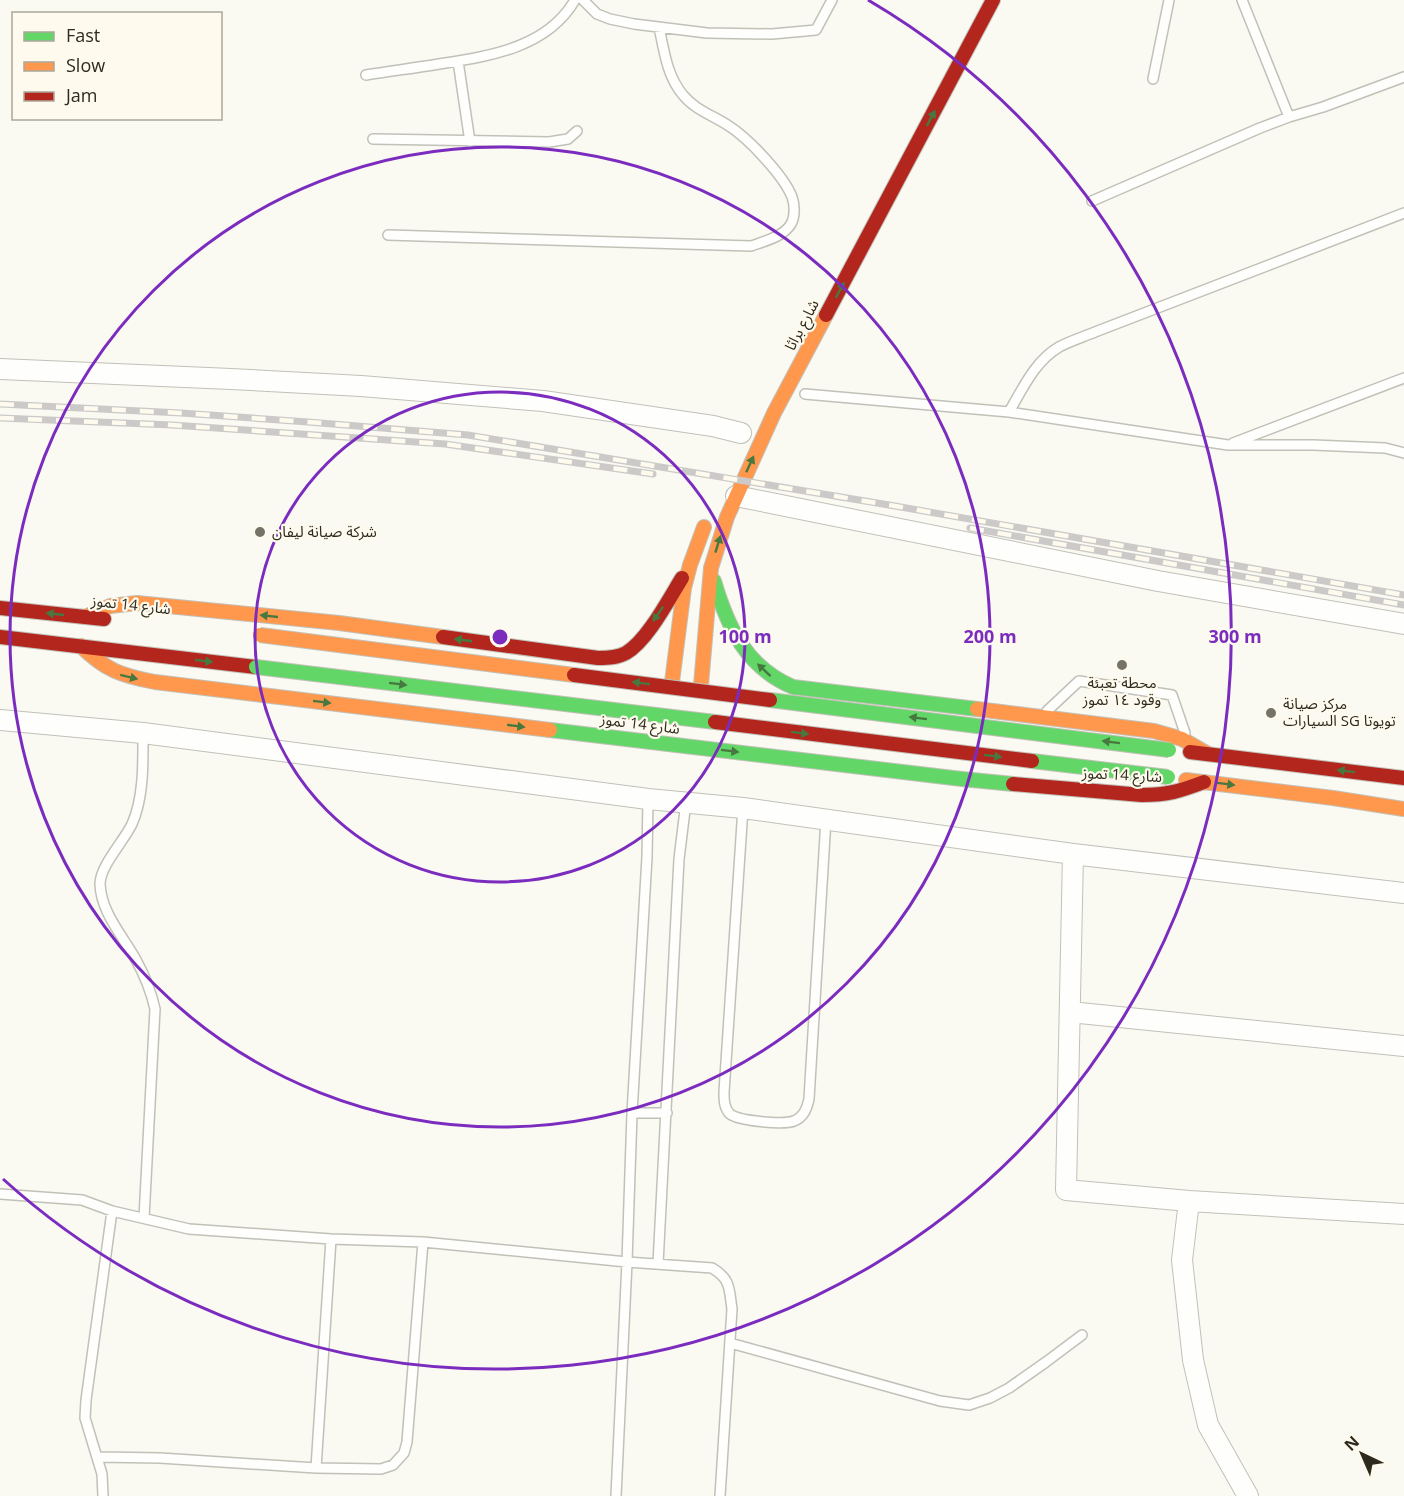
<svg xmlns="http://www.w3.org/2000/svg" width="1404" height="1496" viewBox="0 0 1404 1496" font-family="'Open Sans','Noto Sans Arabic',sans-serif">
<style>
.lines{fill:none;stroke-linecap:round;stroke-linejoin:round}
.lane-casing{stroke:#c2c1b8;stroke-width:12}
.street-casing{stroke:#c2c1b8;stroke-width:22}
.fast-casing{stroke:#c2c1b8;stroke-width:16}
.slow-casing{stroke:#c2c1b8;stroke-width:16}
.jam-casing{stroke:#c2c1b8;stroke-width:16}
.lane{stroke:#fefefd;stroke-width:9}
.street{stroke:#fefefd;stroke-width:20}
.fast{stroke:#63d668;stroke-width:14}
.slow{stroke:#ff974d;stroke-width:14}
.jam{stroke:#b3261e;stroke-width:14}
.rail-casing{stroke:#cbcac8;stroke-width:7}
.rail{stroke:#fefbee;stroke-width:4.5;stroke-dasharray:14;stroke-linecap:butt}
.fast-bridge-casing{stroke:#c2c1b8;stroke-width:16;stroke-linecap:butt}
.slow-bridge-casing{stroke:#c2c1b8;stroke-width:16;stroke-linecap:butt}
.jam-bridge-casing{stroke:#c2c1b8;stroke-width:16;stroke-linecap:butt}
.fast-bridge{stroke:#63d668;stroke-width:14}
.slow-bridge{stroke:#ff974d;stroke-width:14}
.jam-bridge{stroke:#b3261e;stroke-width:14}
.oneway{fill:#46783f}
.ring{fill:none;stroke:#7b2cbf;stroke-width:3}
.poi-dot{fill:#757368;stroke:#fefbee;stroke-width:2}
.labels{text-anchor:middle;stroke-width:4.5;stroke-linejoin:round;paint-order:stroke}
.street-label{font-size:15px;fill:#2e2b1e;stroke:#fefbee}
.poi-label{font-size:15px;fill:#2e2b1e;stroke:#fefbee;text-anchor:start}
.centre{fill:#7b2cbf;stroke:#fefbee;stroke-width:3}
.ring-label{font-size:18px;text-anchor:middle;font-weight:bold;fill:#7b2cbf;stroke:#fefbee;stroke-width:4.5;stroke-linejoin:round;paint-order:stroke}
</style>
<rect width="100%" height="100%" fill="#faf9f2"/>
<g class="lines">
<defs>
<path id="lane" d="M583,0L597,14L610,19L634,24L707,33L772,34L816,30L832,0
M1242,0L1289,117
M458,61L470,142
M366,75C391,71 415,68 439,64C490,56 547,48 575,0
M1153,79L1169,0
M373,139L549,142L568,139L577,131
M1092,201L1260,128L1289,117L1323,107L1404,77
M388,235L751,246C765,241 783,237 791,224C795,217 795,205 792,197C784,176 748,138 729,126C714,116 695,110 683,95C667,76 664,51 659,27
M805,394L1009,412L1228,445H1313L1385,448L1404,453
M1009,412C1023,388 1035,361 1059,347C1070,341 1083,337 1095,332L1404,213
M1233,443L1404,378
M1047,711L1079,681L1172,695L1185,733
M143,733C143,762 144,797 132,824C124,841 100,866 100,884C101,912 122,935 135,958C144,974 151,991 155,1009L144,1218
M743,808L724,1092C724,1100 724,1108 730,1114C739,1121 783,1125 794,1121C804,1117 807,1108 809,1099L826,819
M632,1113H667
M0,1194L82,1200L112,1211L189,1229L331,1239L423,1242L627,1262L712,1268C731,1279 729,1289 732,1309L720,1496
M658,1264L679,859L686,802
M730,1343L940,1401L969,1405L990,1398L1009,1388L1046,1362L1082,1335
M98,1457L160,1458L316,1468L381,1469L393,1465L404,1453L407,1442L423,1242
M316,1468L331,1239
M103,1496L102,1474L85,1418L86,1400L112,1211
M616,1496L627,1262L632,1113L647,857L648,799"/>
<path id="street" d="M0,369L231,379L361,386L543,401L713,426L741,433
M736,496L1158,581L1404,624
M0,720L143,733L648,799L743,808L1073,854L1404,893
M1073,854L1066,1190L1189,1201L1404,1214
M1070,1012L1404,1046
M1189,1201L1182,1260L1193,1360L1208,1425L1248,1496"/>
<path id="fast" d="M714,581C728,628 746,667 793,687L977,709
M550,730L962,779L1013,784"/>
<path id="slow" d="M85,617L110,606L137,603L339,623L443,637
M81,646C105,670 122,676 155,682L550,730
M672,682L684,588L690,565L704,527
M701,685L711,568L727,517L774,413L826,315
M977,709L1154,731L1182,739L1208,754
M1186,780L1333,798L1404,809"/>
<path id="jam" d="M826,315L993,0
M0,608L104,619
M0,637L256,667
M443,637L598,658C607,658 617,658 626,653C647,641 669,599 682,578
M1190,752L1404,778
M1013,784L1142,795C1168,795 1180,791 1204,782"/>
</defs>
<use href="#lane" class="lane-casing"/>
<use href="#street" class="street-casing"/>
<use href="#fast" class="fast-casing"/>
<use href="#slow" class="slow-casing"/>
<use href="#jam" class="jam-casing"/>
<use href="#lane" class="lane"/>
<use href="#street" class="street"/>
<use href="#fast" class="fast"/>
<use href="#slow" class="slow"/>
<use href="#jam" class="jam"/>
<defs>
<path id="rail" d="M0,404L181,413L308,422L468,435L895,506L1404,595
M0,418L172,425L445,444L653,474
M970,528L1404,605"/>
</defs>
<use href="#rail" class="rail-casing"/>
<use href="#rail" class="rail"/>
<defs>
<path id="fast-bridge" d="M256,667L715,722
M770,700L1169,750
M1032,761L1168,777"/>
<path id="slow-bridge" d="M260,635L574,675"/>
<path id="jam-bridge" d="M574,675L770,700
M715,722L1032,761"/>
</defs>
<use href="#fast-bridge" class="fast-bridge-casing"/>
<use href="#slow-bridge" class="slow-bridge-casing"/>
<use href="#jam-bridge" class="jam-bridge-casing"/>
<use href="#fast-bridge" class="fast-bridge"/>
<use href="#slow-bridge" class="slow-bridge"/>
<use href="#jam-bridge" class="jam-bridge"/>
</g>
<defs><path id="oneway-solid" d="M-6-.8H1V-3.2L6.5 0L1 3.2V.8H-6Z" transform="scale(1.5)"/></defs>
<g class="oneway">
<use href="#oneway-solid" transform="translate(931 118) rotate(-62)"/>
<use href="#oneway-solid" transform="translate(840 290) rotate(-62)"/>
<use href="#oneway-solid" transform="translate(750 464) rotate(-65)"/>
<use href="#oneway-solid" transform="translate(718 544) rotate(-73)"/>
<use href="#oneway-solid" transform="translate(55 614) rotate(-174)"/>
<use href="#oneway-solid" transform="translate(658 614) rotate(125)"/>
<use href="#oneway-solid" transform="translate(269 616) rotate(-174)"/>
<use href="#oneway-solid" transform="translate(463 640) rotate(-172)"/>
<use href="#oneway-solid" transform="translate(204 661) rotate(7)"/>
<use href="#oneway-solid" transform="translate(764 670) rotate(-137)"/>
<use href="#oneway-solid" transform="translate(129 677) rotate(14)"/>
<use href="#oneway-solid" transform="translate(641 683) rotate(-173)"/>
<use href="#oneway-solid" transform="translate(398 684) rotate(7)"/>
<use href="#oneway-solid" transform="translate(322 702) rotate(7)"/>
<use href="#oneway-solid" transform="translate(918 718) rotate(-173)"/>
<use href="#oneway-solid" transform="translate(516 726) rotate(7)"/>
<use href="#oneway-solid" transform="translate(800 733) rotate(7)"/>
<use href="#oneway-solid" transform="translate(1111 742) rotate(-173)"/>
<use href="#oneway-solid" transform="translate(730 751) rotate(7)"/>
<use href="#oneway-solid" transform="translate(993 756) rotate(7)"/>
<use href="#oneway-solid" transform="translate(1346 771) rotate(-173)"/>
<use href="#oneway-solid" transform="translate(1226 784) rotate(7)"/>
</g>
<g class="ring">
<circle cx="500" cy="637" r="245"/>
<circle cx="500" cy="637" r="490"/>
<path d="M868 0A735 735 0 1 1 3 1179"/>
</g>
<g class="poi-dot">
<circle cx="260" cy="532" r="6"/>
<circle cx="1122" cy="665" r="6"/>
<circle cx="1271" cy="713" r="6"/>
</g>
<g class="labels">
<g class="street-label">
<text transform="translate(802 325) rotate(-62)" y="5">شارع براثا</text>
<text transform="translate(131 605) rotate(6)" y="5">شارع 14 تموز</text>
<text transform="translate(640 724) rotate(7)" y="5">شارع 14 تموز</text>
<text transform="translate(1122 775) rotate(3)" y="5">شارع 14 تموز</text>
</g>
<g class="poi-label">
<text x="272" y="537">شركة صيانة ليفان</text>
<text x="1122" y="688" text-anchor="middle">محطة تعبئة<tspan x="1122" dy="17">وقود ١٤ تموز</tspan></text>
<text x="1283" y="709">مركز صيانة<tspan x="1283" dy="17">السيارات SG تويوتا</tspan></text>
</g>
</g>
<circle cx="500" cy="637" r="9" class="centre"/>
<g class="ring-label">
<text x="745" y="643">100 m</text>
<text x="990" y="643">200 m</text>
<text x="1235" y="643">300 m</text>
</g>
<rect x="12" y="12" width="210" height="108" fill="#fefbee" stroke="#aba89b" stroke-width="1.5"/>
<rect x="24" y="32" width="30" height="9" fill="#63d668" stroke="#aba89b" stroke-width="1.5"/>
<text x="66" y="42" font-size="18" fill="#2e2b1e">Fast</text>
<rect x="24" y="62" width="30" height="9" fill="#ff974d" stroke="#aba89b" stroke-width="1.5"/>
<text x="66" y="72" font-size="18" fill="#2e2b1e">Slow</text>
<rect x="24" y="92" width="30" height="9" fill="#b3261e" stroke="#aba89b" stroke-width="1.5"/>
<text x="66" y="102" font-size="18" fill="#2e2b1e">Jam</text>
<g transform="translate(1362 1454) rotate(316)" stroke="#fefbee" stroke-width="4.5" paint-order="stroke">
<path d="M0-4.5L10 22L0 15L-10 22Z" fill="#2e2b1e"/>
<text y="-9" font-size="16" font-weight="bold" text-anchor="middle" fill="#2e2b1e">N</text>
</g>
</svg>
